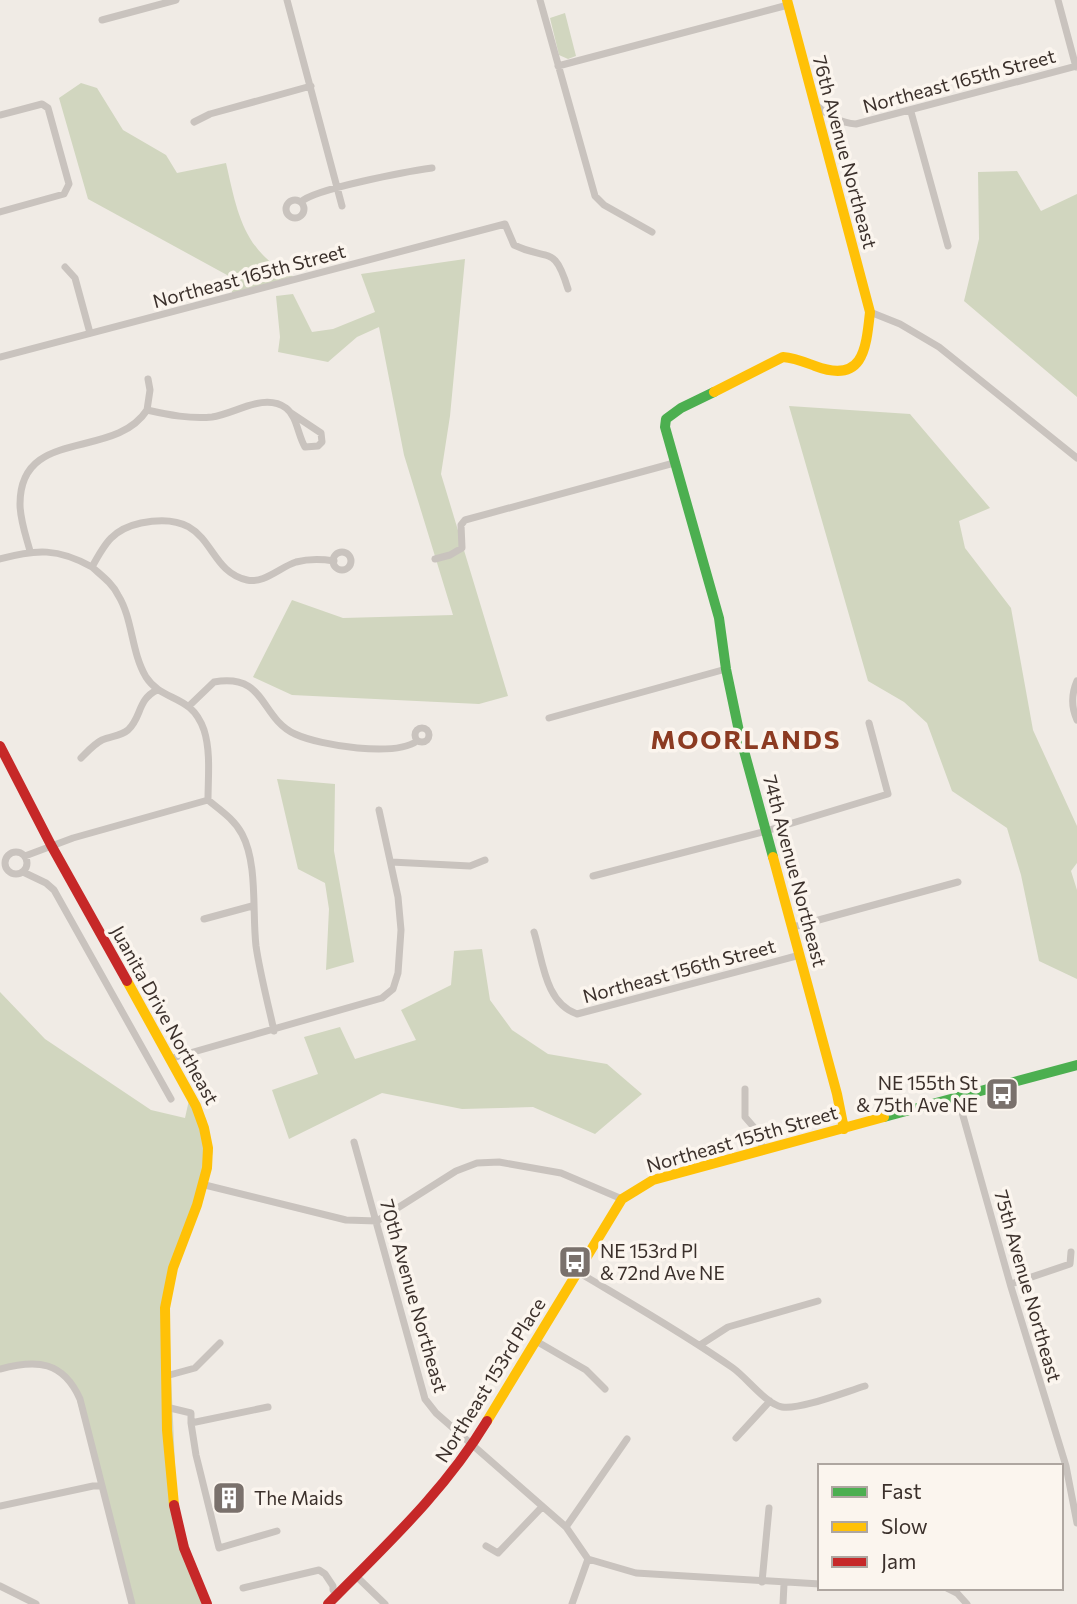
<svg xmlns="http://www.w3.org/2000/svg" width="1077" height="1604" viewBox="0 0 1077 1604" font-family="Commissioner,sans-serif">
<style>
.green{fill:#d1d6bf}
.lines{fill:none;stroke-linecap:round;stroke-linejoin:round}
.street{stroke:#c9c3be;stroke-width:7}
.fast{stroke:#4caf50;stroke-width:10}
.slow{stroke:#ffc107;stroke-width:10}
.jam{stroke:#c62828;stroke-width:10}
.labels{text-anchor:middle;stroke-width:7;stroke-linejoin:round;paint-order:stroke}
.street-label{font-size:19px;fill:#3b302b;stroke:#fbf5ee}
.poi-label{font-size:19px;fill:#3b302b;stroke:#fbf5ee;text-anchor:start}
.district-label{font-size:26px;font-weight:bold;letter-spacing:2px;fill:#8c3b22;stroke:#fbf5ee}
</style>
<rect width="100%" height="100%" fill="#f0ebe5"/>
<path class="green" d="M565,13L576,56L568,59L559,55L550,18Z
M81,83L97,88L123,130L166,155L177,173L226,163C238,216 244,253 296,278L233,295L227,275L88,199L59,98Z
M1017,171L1041,211L1077,194V397L964,301L979,239L978,172Z
M465,259L450,416L441,474L508,696L479,704L292,695L253,677L292,600L343,618L453,615L404,455L379,327L357,337L328,362L278,352L280,337L276,296L293,294L312,332L333,329L375,312L361,274Z
M789,406L910,414L990,508L959,521L965,548L1011,608L1033,730L1077,826V863L1071,871L1077,890V979L1039,961L1021,875L1007,828L952,791L927,723L904,702L868,681Z
M277,779L335,784L334,851L354,962L326,970L329,909L325,883L298,869Z
M482,949L490,1000L512,1030L548,1054L607,1064L642,1094L595,1134L533,1107L462,1109L382,1093L289,1139L272,1090L318,1074L304,1037L340,1027L355,1059L416,1040L401,1010L451,985L454,951Z
M0,992L45,1039L151,1110L185,1118L191,1091L206,1119L213,1151L205,1185L173,1266L169,1303L171,1375L177,1510L208,1604H132L73,1385L47,1365L0,1369Z"/>
<g class="lines">
<path class="street" d="M287,0L342,206
M540,0L595,196L604,205L652,232
M1058,0L1076,67
M102,20L176,0
M558,66L788,5
M817,106C829,116 840,123 856,124L1077,66
M911,112L948,246
M0,115L42,104L48,108L69,184L64,194L0,212
M194,122L210,114L311,86
M286 209a9 9 0 1 1 18 0a9 9 0 1 1-18 0Z
M301,202C313,189 410,171 432,168
M65,267L75,278L90,333
M870,312L900,324L939,347L1077,458
M0,357L505,224L514,245C549,262 554,243 568,289
M147,410L150,390L148,379
M30,551C26,536 20,520 20,504C20,426 114,461 147,410C169,415 190,419 212,417C235,414 264,392 286,408C297,416 298,436 305,447L318,446L322,442L321,433L291,413
M333 561a9 9 0 1 1 18 0a9 9 0 1 1-18 0Z
M0,559C36,549 58,548 92,567C105,543 113,529 141,523C216,508 202,570 247,580C264,584 280,567 296,562C308,559 321,559 334,561
M435,559L450,555L462,548L461,525L465,520L674,463
M92,567C102,576 112,583 118,595C133,619 131,652 146,677C163,703 191,693 204,730C211,752 208,778 208,800C220,810 234,819 242,834C258,864 252,912 256,946C260,974 268,1003 274,1031
M1077,681C1071,695 1071,707 1077,720
M189,706L214,682C267,673 259,717 295,734C321,746 395,757 417,741
M549,718L726,669
M415 735a7 7 0 1 1 14 0a7 7 0 1 1-14 0Z
M81,758C87,752 94,744 102,740C111,736 121,736 128,730C142,717 137,700 157,690
M5 863a11 11 0 1 1 22 0a11 11 0 1 1-22 0Z
M25,856L73,838L208,800
M391,862L470,866L485,860
M23,872L46,883L54,890L171,1099
M593,876L766,831L888,794L869,723
M204,919L252,906
M793,927L958,882
M534,932C543,961 545,1003 577,1014L800,955
M169,1059L382,998L393,989L398,973L401,930L398,897L379,810
M745,1089V1117L758,1132L763,1151
M958,1098L1011,1287L1066,1466L1077,1523
M354,1142L425,1399L436,1413L566,1527L588,1559
M205,1185L346,1220L377,1221L456,1171L477,1163L499,1162L561,1173L622,1199
M578,1272C630,1303 683,1333 733,1368C747,1378 766,1404 782,1407C800,1410 845,1392 865,1386
M1011,1284L1070,1264L1071,1252
M536,1341L586,1370L605,1389
M700,1345L728,1327L818,1301
M0,1369C37,1359 63,1361 80,1399L132,1604
M166,1376L195,1368L220,1343
M166,1407L191,1413V1423L268,1407
M191,1423L196,1455L219,1548L277,1531
M736,1438L770,1401
M0,1506L93,1486H101
M566,1527L627,1439
M486,1546L498,1553L541,1508
M588,1559L636,1573L820,1584
M356,1576L385,1604
M762,1582L769,1508
M0,1586L36,1604
M243,1588L319,1570L325,1574L333,1586V1590L338,1594
M947,1588L957,1593L967,1604
M572,1604L588,1559
M783,1604L784,1584"/>
<path class="fast" d="M714,392L681,408L666,419L665,427L719,618L726,669L740,736L773,857
M884,1117L1077,1065"/>
<path class="slow" d="M714,392L783,357C795,358 804,362 815,366C863,384 866,350 870,312L787,0
M773,857L837,1094L844,1129
M127,981L196,1106L204,1128L208,1148L207,1168L197,1205L173,1268L165,1308L167,1430L174,1505
M487,1421L622,1199L653,1180L884,1117"/>
<path class="jam" d="M0,746L51,845L127,981
M174,1505L184,1548L207,1604
M328,1604C386,1545 444,1492 487,1421"/>
</g>
<defs>
<symbol id="bus-square" viewBox="-11 -11 22 22"><rect x="-9" y="-9" width="18" height="18" rx="4" fill="#7a716c" stroke="#fbf5ee"/><path d="M-5-6H5V4H4V6H2V4H-2V6H-4V4H-5ZM-3.5-4V0h7V-4ZM-3.5 1.2v1.5H-2V1.2ZM2 1.2v1.5H3.5V1.2Z" fill="#fff"/></symbol>
<symbol id="building-square" viewBox="-11 -11 22 22"><rect x="-9" y="-9" width="18" height="18" rx="4" fill="#7a716c" stroke="#fbf5ee"/><path d="M-4-6H4V6H1V3H-1V6H-4ZM-2.5-4.3h1.7v1.8h-1.7ZM.8-4.3h1.7v1.8H.8ZM-2.5-1h1.7V.8h-1.7ZM.8-1h1.7V.8H.8Z" fill="#fff"/></symbol>
</defs>
<g fill-rule="evenodd">
<use href="#bus-square" x="983" y="1075" width="38" height="38"/>
<use href="#bus-square" x="556" y="1243" width="38" height="38"/>
<use href="#building-square" x="210" y="1479" width="38" height="38"/>
</g>
<g class="labels">
<g class="street-label">
<text transform="translate(959 81) rotate(-15)" y="7">Northeast 165th Street</text>
<text transform="translate(845 152) rotate(75)" y="7">76th Avenue Northeast</text>
<text transform="translate(249 276) rotate(-15)" y="7">Northeast 165th Street</text>
<text transform="translate(795 871) rotate(75)" y="7">74th Avenue Northeast</text>
<text transform="translate(679 971) rotate(-15)" y="7">Northeast 156th Street</text>
<text transform="translate(165 1015) rotate(61)" y="7">Juanita Drive Northeast</text>
<text transform="translate(742 1139) rotate(-16)" y="7">Northeast 155th Street</text>
<text transform="translate(1028 1286) rotate(74)" y="7">75th Avenue Northeast</text>
<text transform="translate(414 1296) rotate(74)" y="7">70th Avenue Northeast</text>
<text transform="translate(490 1380) rotate(-58)" y="7">Northeast 153rd Place</text>
</g>
<g class="poi-label">
<text x="978" y="1090" text-anchor="end">NE 155th St<tspan x="978" dy="22">&amp; 75th Ave NE</tspan></text>
<text x="600" y="1258">NE 153rd Pl<tspan x="600" dy="22">&amp; 72nd Ave NE</tspan></text>
<text x="254" y="1505">The Maids</text>
</g>
<g class="district-label">
<text x="746" y="749">MOORLANDS</text>
</g>
</g>
<rect x="818" y="1464" width="245" height="126" fill="#fbf5ee" stroke="#aea6a0" stroke-width="2"/>
<rect x="832" y="1487" width="35" height="10" fill="#4caf50" stroke="#aea6a0" stroke-width="2"/>
<text x="881" y="1499" font-size="21" fill="#3b302b">Fast</text>
<rect x="832" y="1522" width="35" height="10" fill="#ffc107" stroke="#aea6a0" stroke-width="2"/>
<text x="881" y="1534" font-size="21" fill="#3b302b">Slow</text>
<rect x="832" y="1557" width="35" height="10" fill="#c62828" stroke="#aea6a0" stroke-width="2"/>
<text x="881" y="1569" font-size="21" fill="#3b302b">Jam</text>
</svg>
